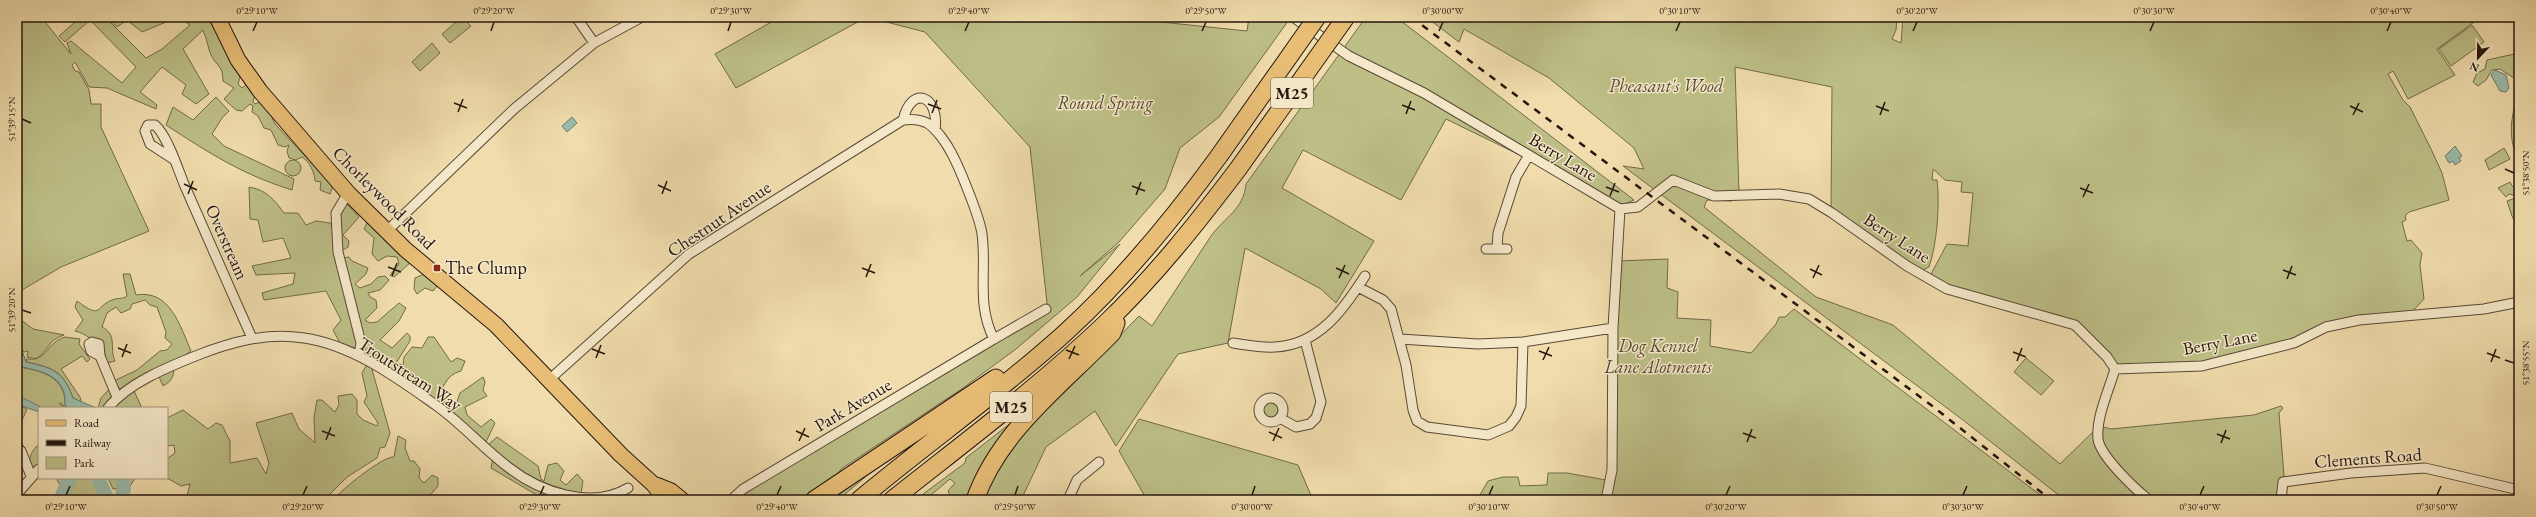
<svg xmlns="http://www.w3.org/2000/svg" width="2536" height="517" viewBox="0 0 2536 517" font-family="'EB Garamond',serif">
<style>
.green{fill:#bdbf87;stroke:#716a4a}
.water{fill:#9abcab;stroke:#6b7a6c}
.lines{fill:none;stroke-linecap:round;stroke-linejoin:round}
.river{stroke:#9abcab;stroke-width:14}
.minor-casing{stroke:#584835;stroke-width:11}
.primary-casing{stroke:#25160d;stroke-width:17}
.motorway-casing{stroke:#25160d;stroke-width:19}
.minor{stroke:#f5e8c9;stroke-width:9}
.primary{stroke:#e8be76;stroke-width:15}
.motorway{stroke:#e8be76;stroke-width:17}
.rail{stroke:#25160d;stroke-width:2.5;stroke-dasharray:7 7;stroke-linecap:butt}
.motorway-bridge-casing{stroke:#25160d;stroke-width:19;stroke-linecap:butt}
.motorway-bridge{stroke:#e8be76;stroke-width:17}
.ticks{fill:none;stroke:#25160d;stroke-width:1.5}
.poi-dot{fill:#8f2418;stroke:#f5e8c9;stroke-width:1.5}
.labels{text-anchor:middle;stroke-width:3;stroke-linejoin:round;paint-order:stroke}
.shield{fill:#f5e8c9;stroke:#635545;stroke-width:1}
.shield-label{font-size:17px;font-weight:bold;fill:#25160d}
.park-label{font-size:18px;font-style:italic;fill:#534932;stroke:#f5e8c9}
.street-label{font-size:18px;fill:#25160d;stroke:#f5e8c9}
.poi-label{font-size:18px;fill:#25160d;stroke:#f5e8c9;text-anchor:start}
.neatline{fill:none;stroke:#25160d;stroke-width:1.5}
.ticks-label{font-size:10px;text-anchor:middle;fill:#25160d}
</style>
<rect width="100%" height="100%" fill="#f0dcac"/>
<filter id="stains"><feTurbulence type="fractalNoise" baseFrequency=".005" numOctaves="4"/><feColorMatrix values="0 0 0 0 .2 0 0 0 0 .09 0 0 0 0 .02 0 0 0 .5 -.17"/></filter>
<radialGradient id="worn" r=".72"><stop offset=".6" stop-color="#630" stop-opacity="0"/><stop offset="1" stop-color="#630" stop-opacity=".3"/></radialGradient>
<path class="green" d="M17,17H41L71,54L67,43L71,41L122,83L136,67L90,20L65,42L59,36L81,17H93L92,19L105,17L146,58L162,49L190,25L178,17L142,32L127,20L117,27L107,17L145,19L147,17H208L223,46L242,71L238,84L242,88L250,82L256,91L253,102L255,104L264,100L275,124L333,186L330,194L320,190L321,182L315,181C315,173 309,161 302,157L296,160L289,158L287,151L289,145L285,147L278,145L271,130L264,128L258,116L252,112L253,106L250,104L242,111L236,110L224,99L234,88L223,81C223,65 217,67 211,55C208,48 207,39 203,30L183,49L209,94L196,104L182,94L186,85L162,67L140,92L157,105L156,109L107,88L89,87L75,62L72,65L75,71L79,72L89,90L91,104H101V127L149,231L61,267L17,293Z
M462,17L471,26L450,43L442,34Z
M780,17H1017L1055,21L1056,17H1154L1161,22L1247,31L1249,17H1291L1219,117L1180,148L1165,189L1119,242L1080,276L1120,244L1077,297L1016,349L963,388L841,469L835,477L800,500H735L744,491L1047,310V303L1030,147L925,32L867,17L736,88L715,54Z
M1366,17H1396L1634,200L1622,205L1446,119L1401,200L1303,150L1282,188L1374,241L1336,303L1321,289L1245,248L1228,343L1178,354L1116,446L1095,411L1046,447L1021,500H981L989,480L1033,421L1068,389L1139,316L1152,326L1211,236C1224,218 1244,209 1246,184Z
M1426,17H1897L1896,30L1892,39L1901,43L1903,17H2481L2437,49L2455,75L2408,99L2393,71L2388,74L2403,100L2410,107L2431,149L2442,173L2449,200L2409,212L2405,216L2406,220L2402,222L2407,241L2411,240L2422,253L2420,265L2424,299L2411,313L2349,318L2309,330L2295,338L2202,363L2117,365C2105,349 2094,334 2077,323C2061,313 2042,312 2025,308C1993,300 1957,293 1930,276L1947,244L1968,246L1973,193L1961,192L1962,182L1945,180L1933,169L1932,180H1937C1940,204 1937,245 1929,267L1921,271L1831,208L1832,87L1735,67L1739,193L1732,201L1707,200L1704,207L1816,297L1893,325L2060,464L2099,426L2111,429L2254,415L2281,406L2283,408L2279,413L2284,476L2278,490L2279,500H2065L1963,420L1623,166L1644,169L1634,148L1549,78L1464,29L1459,42Z
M2472,25L2484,42L2451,66L2439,49Z
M432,43L440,53L420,71L412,62Z
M2519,53V70L2514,78L2500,69L2492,70L2486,80L2478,86L2473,82L2477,73L2485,69L2487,60Z
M2518,94H2519V154V151L2515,152C2508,131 2512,115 2518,94Z
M216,97L229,111L222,118L212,134L224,146L294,179L292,190C243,175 209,153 166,125L173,107L193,120Z
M2504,148L2510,159L2489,170L2485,160Z
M285 168a8 8 0 1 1 16 0a8 8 0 1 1-16 0Z
M2510,182L2513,187L2519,183V197L2509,194L2506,197L2498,188Z
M249,187C266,190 274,199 284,213H298L306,225L316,221L330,223L335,231L337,213L344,201L359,217L343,235L349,241L348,247L341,251L343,258L349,257L352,261L368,268L366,274L355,284L360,288L371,284L378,277L385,276L389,280L380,290L368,293L370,297L376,300L377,308L365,320L370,323L377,322L399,303L406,308L399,321L380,340L392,348L407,333L410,336V341L396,363L403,365L404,357L412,347L422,348L428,337H434L451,362L457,358L465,361L461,371C446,374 442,390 435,403L376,361V355L340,343L333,330L341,320L326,291L264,300L262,293L293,284L295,273L256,275L252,266L291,258L283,238L263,242L258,220L250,219Z
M2515,198L2519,201V229L2512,216L2507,201Z
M368,221L410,263L394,277L390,275L399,264L397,257L387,256L378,261L372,254L374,238L364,229Z
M1668,259L1667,288L1678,292L1677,318L1711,320L1710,346L1751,353L1776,324L1779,317H1785L1794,309L2047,500H1610L1618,261Z
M123,274H130L136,295C170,289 180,326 191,351L174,363C174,374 174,380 163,386L156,370L121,391L114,381L137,370L160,351L167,350L172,344L165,338L166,332L157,307L150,305L145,300L132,304L130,309L121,313L116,307L107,313L102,327C118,335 109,348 115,361L107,363L103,348C93,342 88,334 75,331L83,320L75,307L77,301C104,321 94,305 115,299C120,298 123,299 127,296Z
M424,274L438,285L433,291L425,288L417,294L414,289L415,278Z
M17,317L33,329L64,335C47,340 49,351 36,359L27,357L28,351L24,352C16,344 17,327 17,317Z
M65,337L80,339L79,344L90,359L87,362L82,356L61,369L80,397L81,402L73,398C63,371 54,368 27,362L26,359C49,361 45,343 65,337Z
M2026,358L2054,381L2041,395L2014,372Z
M17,365L18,367C41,370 66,377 65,405L68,408L59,403L65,408H39L17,400Z
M366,366H371L390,433L385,447L380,448L377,458L347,477L325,499L186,500L190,484L181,486L167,478V459L175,453L174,445L167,446V418L183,410L208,429L216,423L222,425L230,441V463L257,458L266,474L269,463L256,423L292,413L299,429L315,443L314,418L317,400H322L335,412L339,405L338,396L352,394L357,400V414L363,420L377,426L378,423L364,402L367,396L362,373Z
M483,377L485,382L483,390L487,396L465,407L467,415L481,427L491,419L495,423L485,444L440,406L445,401L456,405L460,393Z
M114,384L123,397L134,391L142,408H150H98L101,398Z
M1262 410a8 8 0 1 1 16 0a8 8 0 1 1-16 0Z
M17,404L27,409C25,415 19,424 19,430C19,443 29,453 29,466L17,447Z
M1035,404L970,500H952L948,491L955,483L950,479L931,495L933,499L939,496L946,500H915L965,463L966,458Z
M1139,419L1298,465L1313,500H1147L1119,451Z
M398,436L406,440L405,448L410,461H414L420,469L419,478L424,483L432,475L438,478V486L426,500H333C341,490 383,456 394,457Z
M497,437L538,466L541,479L544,481L548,465L557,463L564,471L560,480L566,485L577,474L583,481L581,493L583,500H557L556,494L548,491L540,497L491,468L493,458L488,445Z
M39,444V467L33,471C26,462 31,451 39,444Z
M889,457L838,500H820Z
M1548,473H1567L1606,480L1603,500H1477L1488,481L1503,477H1518L1520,486L1547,485Z
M56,478H93L103,500H79L75,497L66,496Z
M108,478H135L129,488L113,489Z"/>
<path class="water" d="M2495,70L2506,75L2509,88L2506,92L2500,91L2491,75Z
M572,117L577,123L567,132L562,126Z
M2455,146L2462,156L2459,158L2461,161L2455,165L2453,161L2449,163L2445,156Z
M17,335L26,362C53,368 63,371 73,398L96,408H68L65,405C67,375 41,371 17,366V360H20L17,354Z
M17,395L43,408H39V412L17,404Z"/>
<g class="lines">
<path class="river" d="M98,478L108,500
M60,500L70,478
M120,500L124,490L123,478"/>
<defs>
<path id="minor" d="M576,17L594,43
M1293,17L1349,56L1424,93L1620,209L1638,207L1673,180L1714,196L1779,194L1809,199L1832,213L1907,266L1947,289L2075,325L2107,357L2115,369L2202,366L2294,343L2326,327L2359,320L2484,309L2519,302
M903,120C912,83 940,97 935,130
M173,159L150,144L145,131L148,125H155C167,135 178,169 184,184C207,236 229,287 252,338
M348,193L336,213L338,252L361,343L359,356
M388,230L514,109L594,43L642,17
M1497,248L1498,233L1516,177L1529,155
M1486,249H1507
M1358,287L1383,300L1391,309L1406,365L1413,410L1417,421L1427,427L1488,435L1509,426L1516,417L1521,406L1523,342
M1400,339L1478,344L1523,342L1613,328
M1233,343C1247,345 1262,348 1275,347C1319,345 1344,309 1365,276
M100,356L99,344L92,342L89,344L91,351L100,356L117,397
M2115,369C2109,390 2096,417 2098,439C2100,456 2135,489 2149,500
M550,379L689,254L903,120C911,119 919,119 927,123C936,128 947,144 952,154C960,169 980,218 982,234C987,270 976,305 994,339L1046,309
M1259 410a12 12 0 1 1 24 0a12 12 0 1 1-24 0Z
M108,408C128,383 168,367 198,355C231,342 267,332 304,338C353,345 397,378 437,406C462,424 483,448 508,467C540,492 591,510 628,488
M1280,418L1296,427L1310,424L1316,418L1321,402L1305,340
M17,448L21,451L31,476
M17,494L39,469
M731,500L743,489L994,339
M1068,500L1077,480L1099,462
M1606,500L1612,470L1613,328L1620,209
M2281,500L2283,482L2351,473L2425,468L2519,490"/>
<path id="primary" d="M217,17L238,60L260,91L348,193L406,250L496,325L621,455L653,484L666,500
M656,485L671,491L682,500"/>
<path id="motorway" d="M814,500L996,378
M859,500C927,443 1000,392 1066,332C1124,279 1173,219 1219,156
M892,500C965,442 1039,387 1106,323C1155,276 1197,223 1238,169
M975,500C999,431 1063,384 1112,333L1116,323"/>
</defs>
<use href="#minor" class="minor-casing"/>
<use href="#primary" class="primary-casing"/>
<use href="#motorway" class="motorway-casing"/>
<use href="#minor" class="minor"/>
<use href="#primary" class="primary"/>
<use href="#motorway" class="motorway"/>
<path class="rail" d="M1411,17L1931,405L2051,500"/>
<defs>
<path id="motorway-bridge" d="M1219,156L1317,17
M1238,169L1346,17"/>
</defs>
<use href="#motorway-bridge" class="motorway-bridge-casing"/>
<use href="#motorway-bridge" class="motorway-bridge"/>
</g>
<path class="ticks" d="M253,31L257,22M491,31L494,22M728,31L731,22M965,31L969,22M1202,31L1206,22M1439,31L1443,22M1676,31L1680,22M1913,31L1917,22M2150,31L2154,22M2387,31L2391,22M454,103L467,108M928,104L941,109M1402,105L1415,110M1876,106L1889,111M2350,106L2363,112M458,112L463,99M932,113L937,100M1406,114L1411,101M1880,115L1885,102M2353,115L2359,103M22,119L31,123M2505,169L2514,173M184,184L197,190M658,185L671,191M1132,186L1145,191M1606,187L1619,192M2080,188L2093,193M188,194L193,181M662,194L667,181M1136,195L1141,182M1610,196L1615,183M2083,197L2089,184M388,267L401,272M862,268L875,273M1336,268L1349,274M1810,269L1822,275M2283,270L2296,275M392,276L397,263M866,277L871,264M1339,278L1345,265M1813,278L1819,265M2287,279L2292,266M22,310L31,313M118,348L131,353M592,349L605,354M1066,350L1079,355M1539,351L1552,356M2013,352L2026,357M2487,353L2500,358M122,357L127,344M596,358L601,345M1069,359L1075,346M1543,360L1549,347M2505,360L2514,363M2017,361L2022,348M2491,362L2496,349M322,431L335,436M796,431L809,437M1269,432L1282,438M1743,433L1756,438M2217,434L2230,439M326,440L331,427M799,441L805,428M1273,441L1279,428M1747,442L1752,429M2221,443L2226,430M66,495L70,486M303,495L307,486M540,495L544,486M777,495L781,486M1015,495L1018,486M1252,495L1255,486M1489,495L1493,486M1726,495L1730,486M1963,495L1967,486M2200,495L2204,486M2437,495L2441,486"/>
<rect class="poi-dot" x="433" y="264" width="8" height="8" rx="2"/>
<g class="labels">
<g class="shield">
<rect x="1271" y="78" width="42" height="30" rx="3"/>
<rect x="990" y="392" width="42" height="30" rx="3"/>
</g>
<g class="shield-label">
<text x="1292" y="99">M25</text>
<text x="1011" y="413">M25</text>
</g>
<g class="park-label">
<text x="1666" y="92">Pheasant's Wood</text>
<text x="1105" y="109">Round Spring</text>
<text x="1658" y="352">Dog Kennel<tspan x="1658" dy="21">Lane Alotments</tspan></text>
</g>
<g class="street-label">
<text transform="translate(1563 157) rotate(31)" y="6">Berry Lane</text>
<text transform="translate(384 198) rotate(45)" y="6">Chorleywood Road</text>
<text transform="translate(719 219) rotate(-34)" y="6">Chestnut Avenue</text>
<text transform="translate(1897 238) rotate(33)" y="6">Berry Lane</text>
<text transform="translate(227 242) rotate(66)" y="6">Overstream</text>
<text transform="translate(2220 342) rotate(-11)" y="6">Berry Lane</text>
<text transform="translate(410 374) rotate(33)" y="6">Troutstream Way</text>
<text transform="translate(853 405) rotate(-31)" y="6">Park Avenue</text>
<text transform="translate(2368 458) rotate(-4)" y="6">Clements Road</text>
</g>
<g class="poi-label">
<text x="445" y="274">The Clump</text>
</g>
</g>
<rect width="2536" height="517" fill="none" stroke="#f0dcac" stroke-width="44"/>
<rect x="38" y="407" width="130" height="72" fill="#f5e8c9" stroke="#a2947e"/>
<rect x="46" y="420" width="20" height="6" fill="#e8be76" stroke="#a2947e"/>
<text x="74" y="427" font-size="12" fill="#25160d">Road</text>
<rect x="46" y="440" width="20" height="6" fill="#25160d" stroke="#a2947e"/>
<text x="74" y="447" font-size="12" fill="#25160d">Railway</text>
<rect x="46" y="457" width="20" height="12" fill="#bdbf87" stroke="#a2947e"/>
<text x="74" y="467" font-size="12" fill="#25160d">Park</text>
<g transform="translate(2478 58) rotate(202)" stroke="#f5e8c9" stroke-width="3" paint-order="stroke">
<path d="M0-3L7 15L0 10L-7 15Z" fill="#25160d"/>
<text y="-6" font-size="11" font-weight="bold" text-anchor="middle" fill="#25160d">N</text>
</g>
<rect x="22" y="22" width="2492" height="473" class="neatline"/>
<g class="ticks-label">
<text x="257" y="14">0°29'10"W</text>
<text x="494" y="14">0°29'20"W</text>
<text x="731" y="14">0°29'30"W</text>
<text x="969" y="14">0°29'40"W</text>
<text x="1206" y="14">0°29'50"W</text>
<text x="1443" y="14">0°30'00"W</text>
<text x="1680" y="14">0°30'10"W</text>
<text x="1917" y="14">0°30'20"W</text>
<text x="2154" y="14">0°30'30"W</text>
<text x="2391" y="14">0°30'40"W</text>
<text transform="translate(11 119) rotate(-90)" y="4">51°39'15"N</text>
<text transform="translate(2525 173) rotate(-90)" y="4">51°38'50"N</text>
<text transform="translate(11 310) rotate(-90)" y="4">51°39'20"N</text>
<text transform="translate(2525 363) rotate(-90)" y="4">51°38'55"N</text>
<text x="66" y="510">0°29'10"W</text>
<text x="303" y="510">0°29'20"W</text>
<text x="540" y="510">0°29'30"W</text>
<text x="777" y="510">0°29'40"W</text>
<text x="1015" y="510">0°29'50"W</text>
<text x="1252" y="510">0°30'00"W</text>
<text x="1489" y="510">0°30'10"W</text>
<text x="1726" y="510">0°30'20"W</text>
<text x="1963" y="510">0°30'30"W</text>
<text x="2200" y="510">0°30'40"W</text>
<text x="2437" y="510">0°30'50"W</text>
</g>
<rect width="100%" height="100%" filter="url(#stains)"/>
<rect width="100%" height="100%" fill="url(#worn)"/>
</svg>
